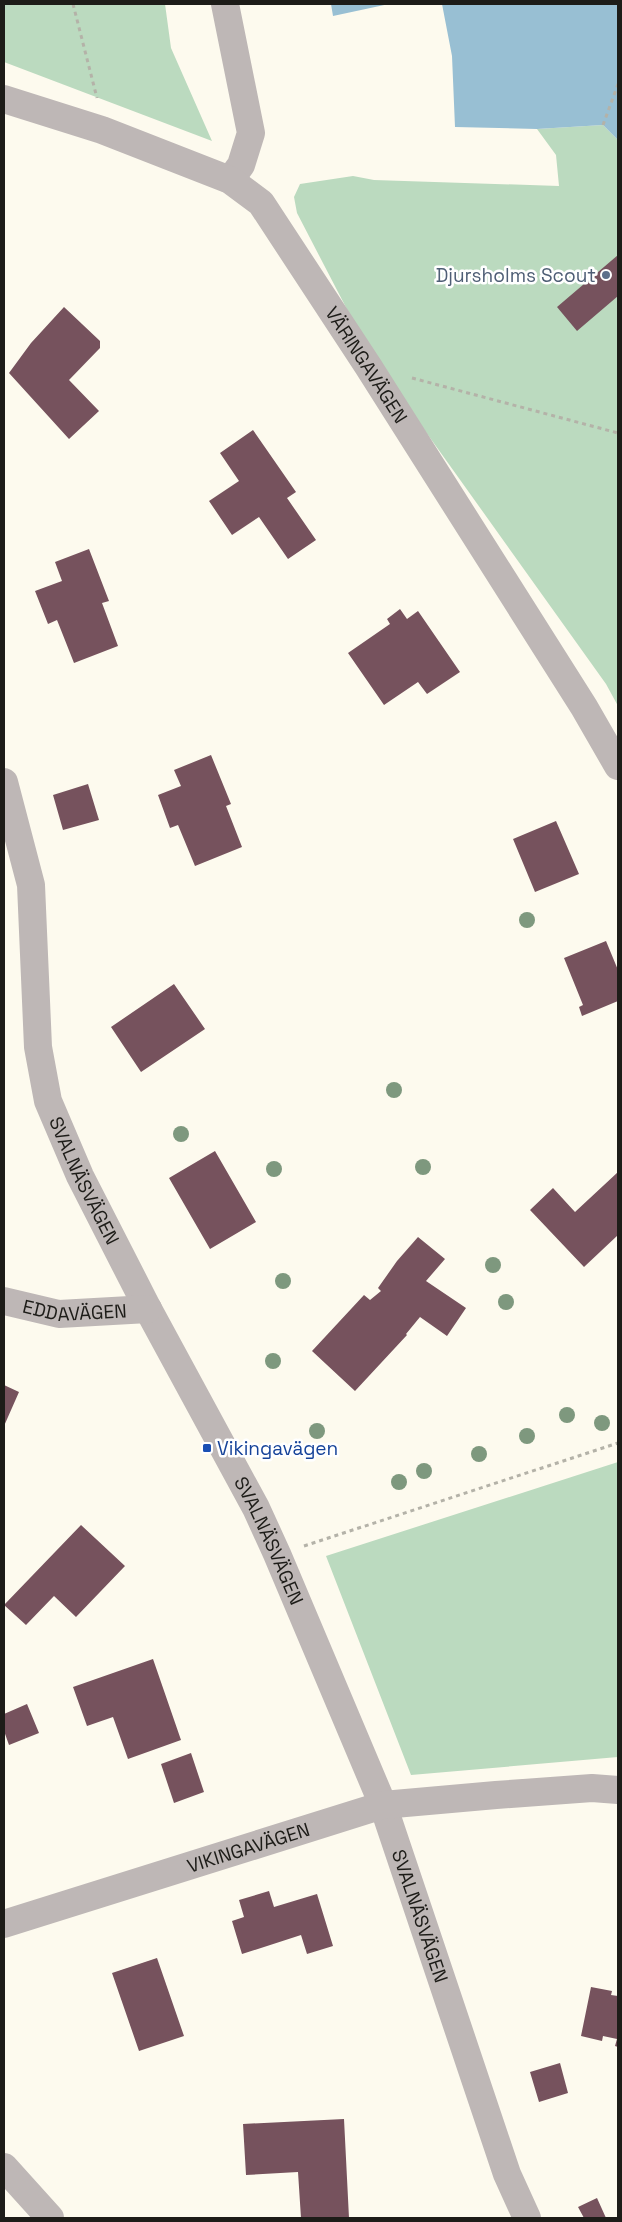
<svg xmlns="http://www.w3.org/2000/svg" width="622" height="2222" viewBox="0 0 622 2222" font-family="'Space Grotesk',sans-serif">
<style>
.green{fill:#bbdabf}
.water{fill:#98bfd3}
.building{fill:#76525d}
.lines{fill:none;stroke-linecap:round;stroke-linejoin:round}
.path{stroke:#b4b2a8;stroke-width:3;stroke-dasharray:4 4;stroke-linecap:butt}
.minor{stroke:#beb7b6;stroke-width:28}
.tree{fill:#7e987e}
.service-dot{fill:#5c6f8a;stroke:#fff;stroke-width:2}
.transit-dot{fill:#1a4fb4;stroke:#fff;stroke-width:2}
.labels{text-anchor:middle;stroke-width:5;stroke-linejoin:round;paint-order:stroke}
.service-label{font-size:19px;fill:#4e5e75;stroke:#fff;text-anchor:end}
.street-label{font-size:19px;fill:#1d1c18;stroke:#fff}
.transit-label{font-size:19px;fill:#164399;stroke:#fff;text-anchor:start}
</style>
<rect width="100%" height="100%" fill="#fdfaee"/>
<path class="green" d="M4,4H165L171,48L212,141L4,62Z
M603,125L618,140V706L606,684L418,421L351,317L297,213L294,197L300,184L353,176L374,180L559,186L556,155L537,129Z
M618,1462V1757L411,1775L326,1556Z"/>
<path class="water" d="M331,4H389L333,16Z
M442,4H618V140L603,125L537,129L455,127L452,56Z"/>
<path class="building" d="M618,255V296L577,331L557,307Z
M64,307L100,341V348L69,380L99,411L69,439L9,373L31,343Z
M253,430L296,492L287,498L316,540L288,559L259,517L232,535L209,501L239,481L220,453Z
M89,549L109,601L102,603L118,646L74,663L57,620L48,624L35,591L62,581L55,562Z
M400,609L407,619L418,611L460,672L427,694L418,682L384,705L348,653L390,624L387,619Z
M211,755L231,804L226,806L242,847L195,866L178,825L170,828L158,795L181,786L174,770Z
M88,784L99,820L63,830L53,795Z
M556,821L579,874L535,892L513,839Z
M606,941L618,970V1001L582,1016L579,1007L583,1005L564,958Z
M174,984L205,1029L141,1072L111,1027Z
M215,1151L256,1222L210,1249L169,1178Z
M618,1172V1235L584,1267L530,1210L553,1188L575,1212Z
M418,1237L445,1259L426,1281L466,1308L447,1336L420,1317L406,1334L407,1335L355,1391L312,1351L364,1295L370,1300L381,1291L378,1288L397,1261Z
M4,1385L19,1392L4,1426Z
M81,1525L125,1566L76,1617L54,1596L26,1625L4,1605Z
M153,1659L181,1740L128,1759L113,1717L87,1726L73,1687Z
M27,1704L39,1733L9,1745L4,1731V1714Z
M191,1753L204,1792L174,1803L161,1764Z
M269,1891L274,1907L317,1894L333,1946L307,1954L301,1935L242,1954L232,1921L244,1917L239,1900Z
M157,1958L184,2036L139,2051L112,1973Z
M591,1987L612,1991L611,1995L618,1996V2047L615,2046L617,2039L603,2036L602,2041L581,2036Z
M560,2063L568,2093L539,2102L530,2072Z
M344,2119L349,2218H301L298,2172L246,2175L243,2124Z
M597,2198L606,2218H584L578,2207Z"/>
<g class="lines">
<path class="path" d="M73,4L97,98
M603,125L618,84
M412,378L618,433
M304,1546L618,1443"/>
<g class="minor">
<path d="M225,4L251,133L241,165L230,180"/>
<path id="s1" d="M4,99L102,130L230,180L261,203L368,366L584,707L618,766"/>
<path id="s2" d="M4,782L31,885L38,1047L48,1101L80,1176L148,1309L256,1508L277,1554L383,1805L507,2174L527,2218"/>
<path id="s3" d="M4,1301L59,1314L148,1309"/>
<path id="s4" d="M4,1924L383,1805L496,1795L592,1788L618,1790"/>
<path d="M4,2167L50,2218"/>
</g>
</g>
<g class="tree">
<circle cx="527" cy="920" r="8"/>
<circle cx="394" cy="1090" r="8"/>
<circle cx="181" cy="1134" r="8"/>
<circle cx="423" cy="1167" r="8"/>
<circle cx="274" cy="1169" r="8"/>
<circle cx="493" cy="1265" r="8"/>
<circle cx="283" cy="1281" r="8"/>
<circle cx="506" cy="1302" r="8"/>
<circle cx="273" cy="1361" r="8"/>
<circle cx="567" cy="1415" r="8"/>
<circle cx="602" cy="1423" r="8"/>
<circle cx="317" cy="1431" r="8"/>
<circle cx="527" cy="1436" r="8"/>
<circle cx="479" cy="1454" r="8"/>
<circle cx="424" cy="1471" r="8"/>
<circle cx="399" cy="1482" r="8"/>
</g>
<circle class="service-dot" cx="606" cy="275" r="5"/>
<rect class="transit-dot" x="202" y="1443" width="10" height="10" rx="2.5"/>
<g class="labels">
<g class="service-label">
<text x="596" y="282">Djursholms Scout</text>
</g>
<g class="street-label">
<text dy="7" stroke="none"><textPath href="#s1" startOffset="472">VÄRINGAVÄGEN</textPath></text>
<text dy="7" stroke="none"><textPath href="#s2" startOffset="411">SVALNÄSVÄGEN</textPath></text>
<text dy="7" stroke="none"><textPath href="#s3" startOffset="72">EDDAVÄGEN</textPath></text>
<text dy="7" stroke="none"><textPath href="#s2" startOffset="816">SVALNÄSVÄGEN</textPath></text>
<text dy="7" stroke="none"><textPath href="#s4" startOffset="256">VIKINGAVÄGEN</textPath></text>
<text dy="7" stroke="none"><textPath href="#s2" startOffset="1221">SVALNÄSVÄGEN</textPath></text>
</g>
<g class="transit-label">
<text x="217" y="1455">Vikingavägen</text>
</g>
</g>
<rect width="622" height="2222" fill="none" stroke="#1d1c18" stroke-width="10"/>
</svg>
